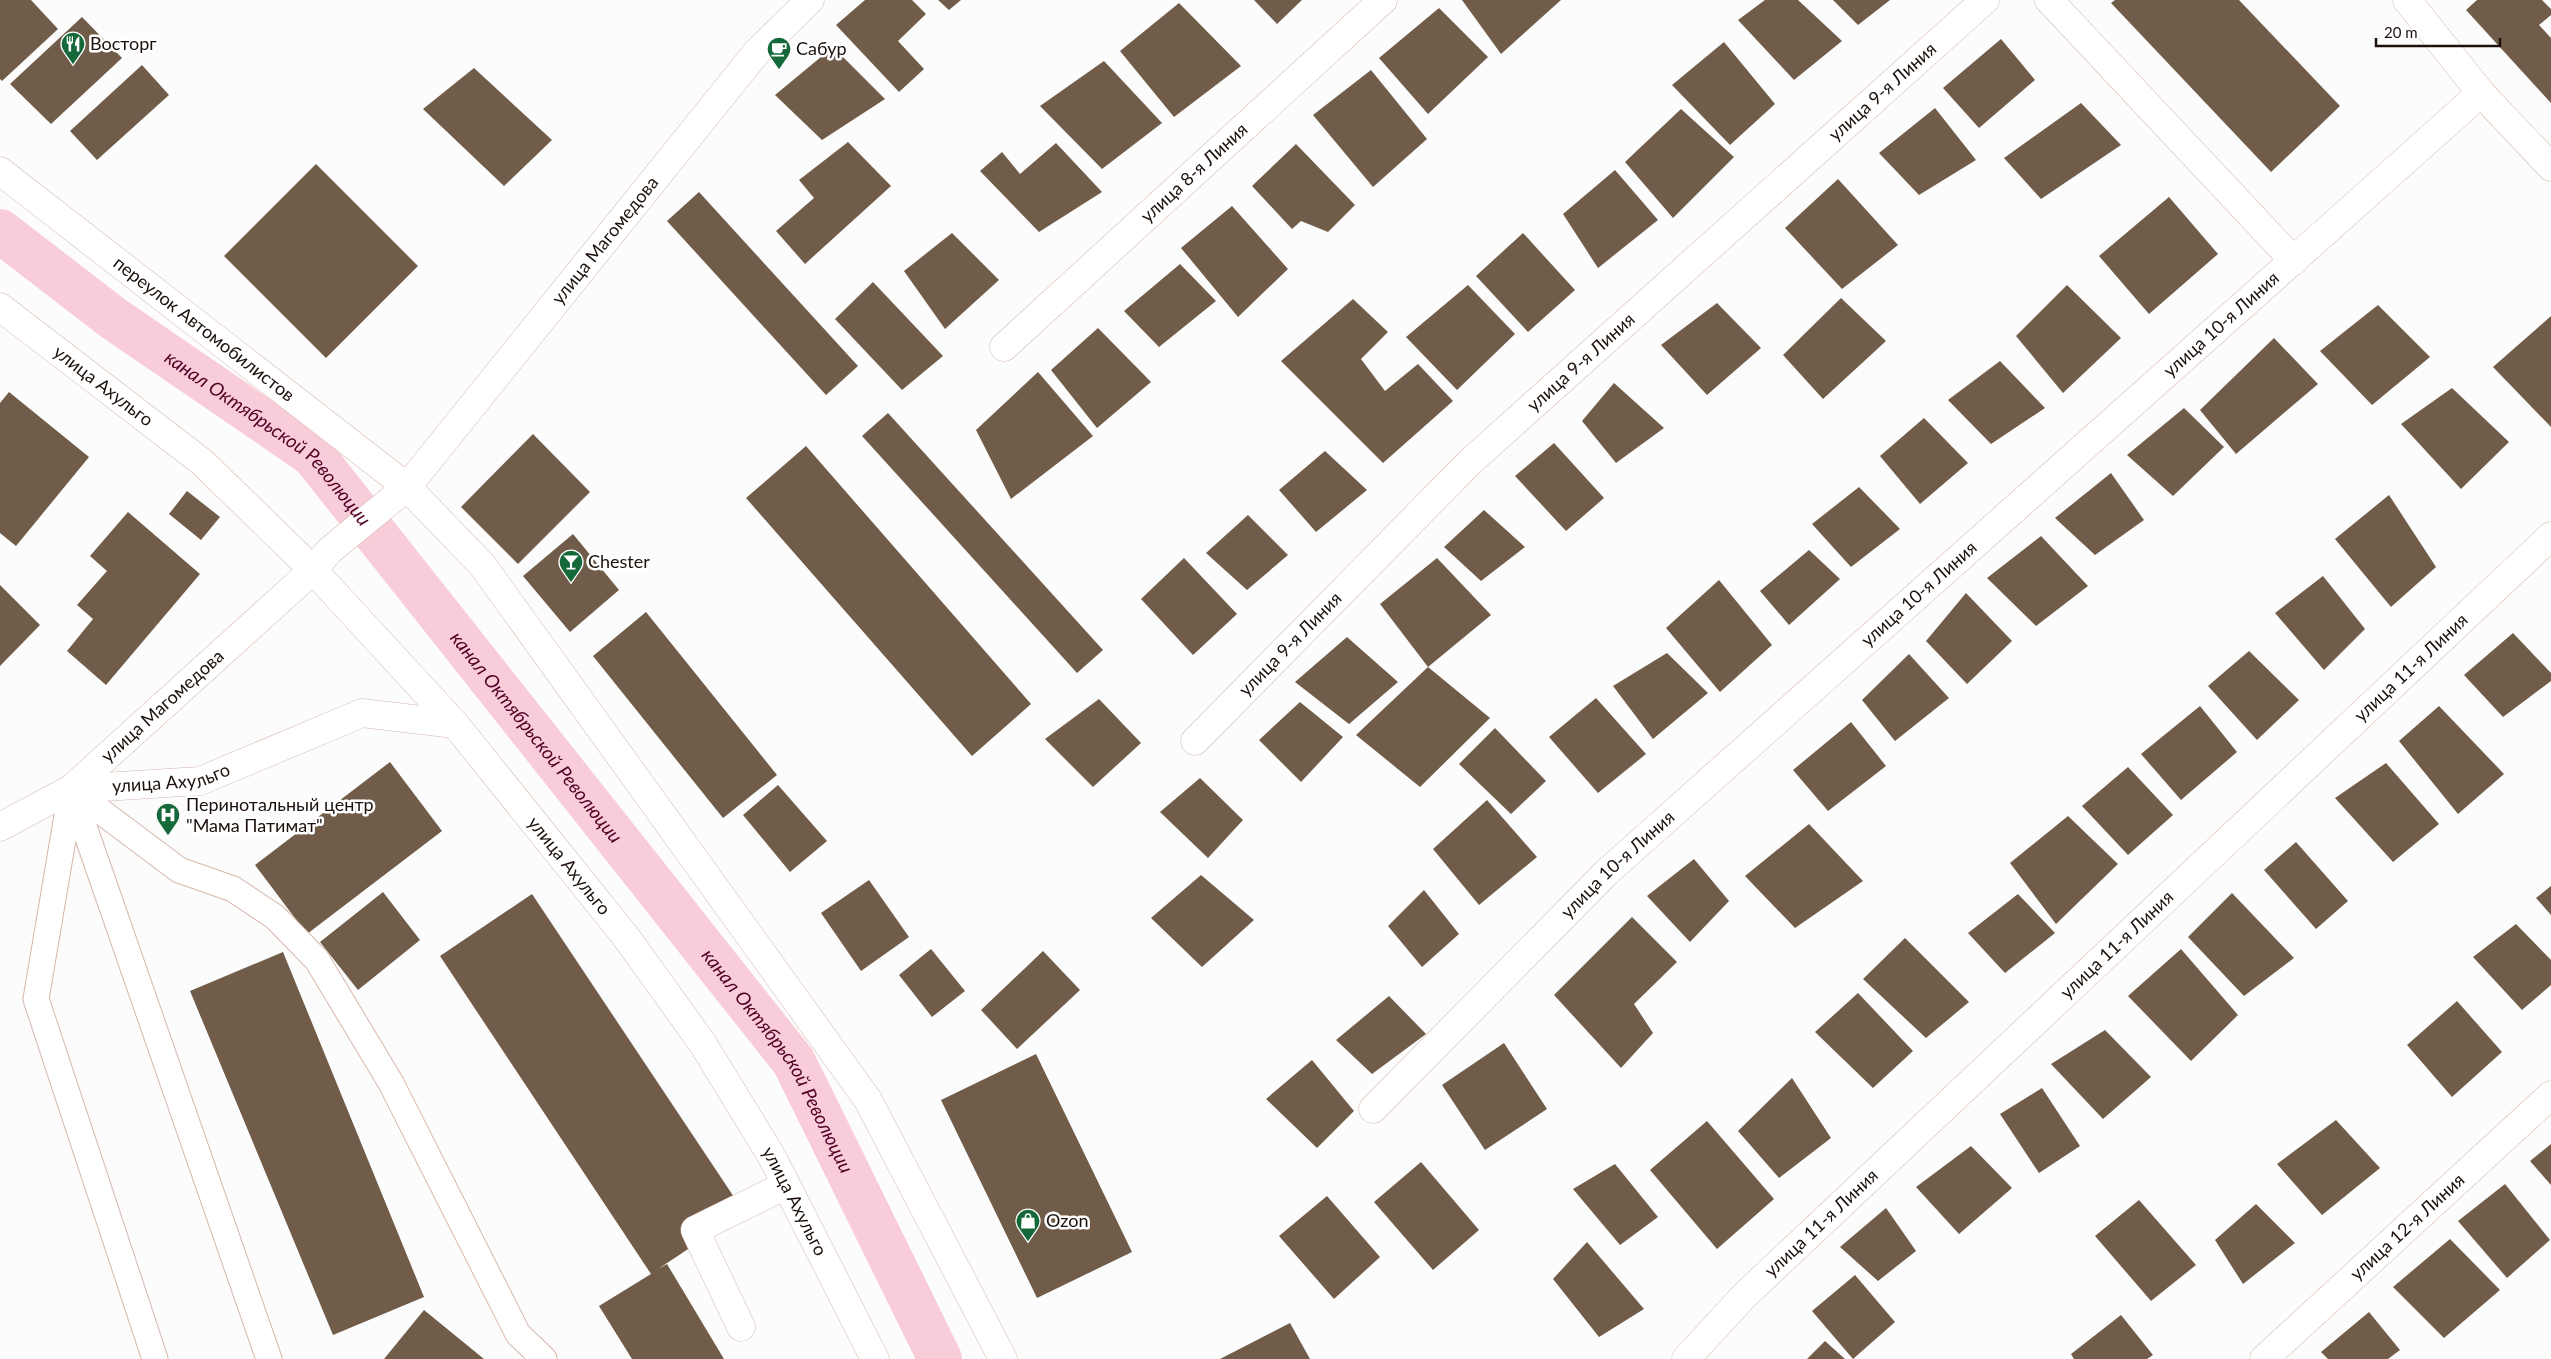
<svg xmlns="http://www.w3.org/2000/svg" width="2551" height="1359" viewBox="0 0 2551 1359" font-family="Lato,sans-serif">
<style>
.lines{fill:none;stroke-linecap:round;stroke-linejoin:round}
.canal{stroke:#f8cdd9;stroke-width:44}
.building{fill:#705c48}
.service-casing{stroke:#d6b7aa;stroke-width:27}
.minor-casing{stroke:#d6b7aa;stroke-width:29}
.secondary-casing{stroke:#d6b7aa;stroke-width:29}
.service{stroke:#fff;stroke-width:25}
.minor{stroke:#fff;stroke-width:28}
.secondary{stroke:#fff;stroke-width:28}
.labels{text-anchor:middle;stroke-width:5;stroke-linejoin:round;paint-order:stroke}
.poi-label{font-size:18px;fill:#1c110c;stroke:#fff;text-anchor:start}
.street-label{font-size:18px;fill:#1c110c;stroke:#fff}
.water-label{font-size:19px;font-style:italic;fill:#520127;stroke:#fff}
</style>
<rect width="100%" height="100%" fill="#fcfcfc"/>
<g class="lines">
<path class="canal" id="s1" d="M0,231L113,318L313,455L794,1062L940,1359"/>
</g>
<path class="building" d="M0,0H31L58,29L2,81L0,79Z
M865,0H912L926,14L898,41L924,69L899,92L836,25Z
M938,0H961L949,10Z
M1254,0H1302L1277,24Z
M1462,0H1561L1501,54Z
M1765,0H1798L1842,41L1794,80L1738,20Z
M1833,0H1890L1858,25Z
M2115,0H2239L2340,106L2271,172L2111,3Z
M2477,0H2542L2551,9V15L2539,25L2551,38V103L2466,10Z
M1179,3L1241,66L1174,117L1120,51Z
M1439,8L1488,57L1428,114L1379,58Z
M82,17L122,58L51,124L10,84Z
M2001,39L2035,80L1979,128L1943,88Z
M1724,42L1775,104L1730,145L1672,85Z
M833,47L885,99L822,140L775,95Z
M1104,61L1162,123L1102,169L1040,106Z
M142,65L169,95L97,160L70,131Z
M474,68L552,140L504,186L423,109Z
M1371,70L1427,139L1373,187L1313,115Z
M2081,103L2121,145L2041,199L2004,158Z
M1935,108L1976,160L1919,195L1879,153Z
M1681,109L1734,157L1673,218L1625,162Z
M848,142L891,186L805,264L776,231L814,198L799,180Z
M1056,143L1102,192L1039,232L980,171L1002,152L1020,174Z
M1296,144L1355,205L1328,232L1301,221L1292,229L1252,186Z
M316,164L418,266L326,358L224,256Z
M1615,170L1658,220L1598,268L1563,214Z
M1838,179L1898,245L1842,289L1785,228Z
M699,192L858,366L826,395L667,221Z
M2169,197L2218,254L2149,314L2099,256Z
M1232,206L1288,269L1238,317L1181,248Z
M952,233L999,280L945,329L904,271Z
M1523,233L1575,290L1528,332L1476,276Z
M1180,264L1216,301L1159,347L1124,311Z
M873,282L943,356L902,390L835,319Z
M1468,285L1515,334L1457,390L1406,337Z
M2067,285L2121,338L2063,393L2016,336Z
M1841,298L1886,341L1823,399L1783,355Z
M1353,299L1388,332L1361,359L1385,391L1418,364L1453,401L1383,463L1281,361Z
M1717,303L1761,348L1707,395L1661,345Z
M2378,305L2430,357L2372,405L2320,351Z
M2551,316V427L2493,367Z
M1098,328L1151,382L1097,428L1051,370Z
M2274,338L2318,384L2236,454L2200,410Z
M2000,361L2045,408L1991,444L1948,400Z
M1038,372L1093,436L1011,499L976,430Z
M1614,383L1664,428L1616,463L1582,421Z
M2452,388L2509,442L2461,489L2401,424Z
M9,392L89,457L16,546L0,533V403Z
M2184,408L2224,447L2173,496L2127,455Z
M888,413L1103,650L1077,673L862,436Z
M1924,418L1968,463L1920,504L1880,456Z
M533,434L590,492L518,564L461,507Z
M1554,443L1604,498L1566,531L1515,476Z
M806,446L1031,704L972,756L746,498Z
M1325,451L1367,490L1316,532L1279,490Z
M2111,473L2144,520L2095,555L2055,518Z
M1859,487L1900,529L1851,567L1812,524Z
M187,491L220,517L201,540L169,514Z
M2389,495L2436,567L2391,607L2335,539Z
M1484,510L1525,547L1481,581L1444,547Z
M128,512L200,574L106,685L67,651L93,619L77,605L107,571L90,556Z
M1248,515L1288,555L1247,590L1206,553Z
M573,534L619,590L570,632L523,576Z
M2041,536L2088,586L2036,626L1987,578Z
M1809,550L1840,579L1789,625L1760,591Z
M1184,558L1237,614L1193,655L1141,599Z
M1437,558L1491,615L1428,667L1380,604Z
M2323,576L2365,629L2324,670L2275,613Z
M1719,580L1772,645L1720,692L1666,628Z
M0,585L40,625L0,666Z
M1966,593L2012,641L1967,684L1926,641Z
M646,612L777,775L723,818L593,656Z
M2513,633L2551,673V681L2503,717L2464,675Z
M1347,637L1398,682L1349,724L1295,682Z
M2249,651L2299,700L2257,740L2208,686Z
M1667,653L1708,693L1653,739L1613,686Z
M1909,654L1949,698L1895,741L1862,700Z
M1428,667L1490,718L1420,787L1356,735Z
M1596,698L1646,754L1598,793L1549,737Z
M1099,699L1141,743L1093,787L1045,739Z
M1300,702L1343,737L1301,782L1259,740Z
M2200,706L2237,752L2181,800L2141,754Z
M2439,706L2504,774L2458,814L2399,741Z
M1851,722L1886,766L1828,811L1793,770Z
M1495,728L1546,781L1511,814L1459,764Z
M390,762L442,831L307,934L255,865Z
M2386,763L2439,824L2393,862L2335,798Z
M2128,767L2173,815L2128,855L2082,806Z
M1200,778L1243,820L1208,858L1160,812Z
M778,785L827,841L790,872L743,815Z
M1487,800L1537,857L1479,905L1433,849Z
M2068,816L2118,864L2056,924L2010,863Z
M1809,824L1863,881L1795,928L1745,876Z
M2296,842L2348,901L2316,929L2264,870Z
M1694,859L1729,901L1690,942L1647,896Z
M1201,875L1254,920L1202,967L1151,918Z
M869,880L909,937L861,971L821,913Z
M2551,886V915L2536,898Z
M1424,890L1459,934L1422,967L1388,926Z
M383,892L420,940L358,990L320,942Z
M2232,893L2294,958L2244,996L2188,937Z
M532,894L744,1212L658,1269L667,1264L724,1359H632L599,1306L651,1274L440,956Z
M2018,894L2055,933L2005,973L1968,933Z
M1632,917L1677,962L1634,1004L1653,1033L1621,1068L1554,995Z
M2516,924L2551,960V985L2522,1010L2473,957Z
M1905,938L1969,1002L1926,1038L1863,979Z
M931,949L965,991L932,1017L899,975Z
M2181,949L2238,1015L2191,1061L2128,996Z
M1043,951L1080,990L1017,1049L981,1010Z
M283,952L424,1297L333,1335L190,991Z
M1858,993L1913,1051L1873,1088L1815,1032Z
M1389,996L1426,1034L1372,1074L1336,1040Z
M2457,1001L2502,1052L2452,1097L2407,1045Z
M2105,1030L2151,1077L2103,1119L2051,1064Z
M1504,1043L1547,1109L1485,1150L1442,1085Z
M1036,1054L1132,1252L1037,1298L941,1100Z
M1312,1060L1354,1111L1317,1148L1266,1099Z
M1792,1078L1831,1138L1779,1178L1738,1131Z
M2042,1088L2080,1146L2039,1173L2000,1114Z
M2336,1120L2380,1168L2322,1215L2277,1164Z
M1707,1121L1774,1199L1717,1249L1650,1170Z
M2551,1144V1185L2530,1161Z
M1971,1146L2012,1188L1959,1234L1916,1187Z
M1421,1162L1479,1230L1433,1270L1374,1202Z
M1615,1164L1658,1217L1620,1245L1573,1189Z
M2505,1184L2550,1240L2507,1278L2458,1221Z
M1327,1196L1380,1257L1334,1299L1279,1236Z
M2139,1200L2196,1265L2151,1301L2095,1236Z
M2256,1204L2295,1243L2243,1284L2215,1240Z
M1886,1208L1916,1251L1878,1281L1840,1247Z
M2450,1239L2500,1290L2444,1338L2393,1287Z
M1587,1242L1644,1309L1599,1337L1553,1279Z
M1855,1275L1895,1322L1853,1359L1812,1311Z
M424,1310L484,1359H384Z
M2369,1312L2400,1350L2388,1359H2328L2321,1352Z
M2121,1315L2153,1355L2147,1359H2074L2071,1354Z
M1290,1323L1310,1359H1220Z
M1825,1341L1845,1359H1807Z"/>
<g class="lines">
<defs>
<path id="service" d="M71,789L179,870L233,889L275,917L317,960L391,1083L518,1334L544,1359
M71,789L269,1359
M71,792L36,999L155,1359"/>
<g id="minor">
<path d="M2049,0L2294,261"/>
<path d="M2407,0L2481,93L2551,167"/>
<path id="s2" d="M1004,347L1383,0"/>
<path id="s3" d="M1195,741L1470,462L1985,0"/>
<path id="s4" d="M71,789L200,781L362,713L455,724"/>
<path id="s5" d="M0,827L71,789L313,570L329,551L407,487L756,53L810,0"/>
<path id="s6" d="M1373,1109L1606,873L2481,93"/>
<path d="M741,1327L695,1230L786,1185"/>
<path id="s7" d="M1686,1359L1744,1296L2551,536"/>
<path id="s8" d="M2264,1359L2551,1095"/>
</g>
<g id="secondary">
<path id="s9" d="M0,171L407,487L483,566L868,1100L1003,1359"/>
<path id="s10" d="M0,307L202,462L313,570L455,724L626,937L703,1044L772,1157L875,1359"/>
</g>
</defs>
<use href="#service" class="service-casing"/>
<use href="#minor" class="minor-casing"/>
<use href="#secondary" class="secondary-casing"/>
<use href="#service" class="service"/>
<use href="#minor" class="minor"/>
<use href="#secondary" class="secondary"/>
</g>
<defs>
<symbol id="restaurant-pin" viewBox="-11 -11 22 30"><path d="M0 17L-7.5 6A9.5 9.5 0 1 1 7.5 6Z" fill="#156839" stroke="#fff"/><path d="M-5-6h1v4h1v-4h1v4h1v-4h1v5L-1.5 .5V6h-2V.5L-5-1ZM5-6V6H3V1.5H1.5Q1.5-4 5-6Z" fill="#fff"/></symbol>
<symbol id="cafe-pin" viewBox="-11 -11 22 30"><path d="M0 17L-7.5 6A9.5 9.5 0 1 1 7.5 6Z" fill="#156839" stroke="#fff"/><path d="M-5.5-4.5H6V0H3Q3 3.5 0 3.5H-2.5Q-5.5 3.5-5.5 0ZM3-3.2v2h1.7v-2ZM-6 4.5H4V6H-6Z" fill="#fff"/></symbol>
<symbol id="bar-pin" viewBox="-11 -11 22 30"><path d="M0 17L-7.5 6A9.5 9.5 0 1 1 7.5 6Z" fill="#156839" stroke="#fff"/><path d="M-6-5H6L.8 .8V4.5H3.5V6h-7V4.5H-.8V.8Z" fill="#fff"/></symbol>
<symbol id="hospital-pin" viewBox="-11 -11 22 30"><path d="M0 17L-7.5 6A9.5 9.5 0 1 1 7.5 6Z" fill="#156839" stroke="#fff"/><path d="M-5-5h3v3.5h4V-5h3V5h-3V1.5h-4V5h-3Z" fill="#fff"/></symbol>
<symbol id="shop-pin" viewBox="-11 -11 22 30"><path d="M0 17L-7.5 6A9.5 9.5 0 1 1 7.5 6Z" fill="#156839" stroke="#fff"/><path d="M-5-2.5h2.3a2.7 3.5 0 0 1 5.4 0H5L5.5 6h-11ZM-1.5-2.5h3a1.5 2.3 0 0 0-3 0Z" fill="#fff"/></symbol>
</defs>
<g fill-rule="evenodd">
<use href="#restaurant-pin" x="59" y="30" width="28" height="38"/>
<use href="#cafe-pin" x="765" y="35" width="28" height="38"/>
<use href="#bar-pin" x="557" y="548" width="28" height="38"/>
<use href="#hospital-pin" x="154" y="801" width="28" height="38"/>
<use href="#shop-pin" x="1014" y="1207" width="28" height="38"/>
</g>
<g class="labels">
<g class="poi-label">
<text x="90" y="50">Восторг</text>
<text x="796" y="55">Сабур</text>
<text x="588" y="568">Chester</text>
<text x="186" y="811">Перинотальный центр<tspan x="186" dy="21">"Мама Патимат"</tspan></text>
<text x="1046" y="1227">Ozon</text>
</g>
<g class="street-label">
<text dy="6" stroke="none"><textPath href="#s3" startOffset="946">улица 9-я Линия</textPath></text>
<text dy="6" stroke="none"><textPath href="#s2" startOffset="258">улица 8-я Линия</textPath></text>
<text dy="6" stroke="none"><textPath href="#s5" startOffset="849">улица Магомедова</textPath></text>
<text dy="6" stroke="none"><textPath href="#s6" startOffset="1156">улица 10-я Линия</textPath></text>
<text dy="6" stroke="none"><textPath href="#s9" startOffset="258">переулок Автомобилистов</textPath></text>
<text dy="6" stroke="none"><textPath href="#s3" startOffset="541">улица 9-я Линия</textPath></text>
<text dy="6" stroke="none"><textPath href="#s10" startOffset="130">улица Ахульго</textPath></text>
<text dy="6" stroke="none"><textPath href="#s6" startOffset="751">улица 10-я Линия</textPath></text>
<text dy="6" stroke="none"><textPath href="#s3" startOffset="136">улица 9-я Линия</textPath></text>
<text dy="6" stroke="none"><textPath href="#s7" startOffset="1002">улица 11-я Линия</textPath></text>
<text dy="6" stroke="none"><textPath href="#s5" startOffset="204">улица Магомедова</textPath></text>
<text dy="6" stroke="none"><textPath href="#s4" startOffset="101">улица Ахульго</textPath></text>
<text dy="6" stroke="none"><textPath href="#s6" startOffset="346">улица 10-я Линия</textPath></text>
<text dy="6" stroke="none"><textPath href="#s10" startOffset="801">улица Ахульго</textPath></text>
<text dy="6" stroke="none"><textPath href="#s7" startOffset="598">улица 11-я Линия</textPath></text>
<text dy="6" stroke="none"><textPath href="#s10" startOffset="1206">улица Ахульго</textPath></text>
<text dy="6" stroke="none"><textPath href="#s7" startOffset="192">улица 11-я Линия</textPath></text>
<text dy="6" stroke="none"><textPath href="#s8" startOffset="195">улица 12-я Линия</textPath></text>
</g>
<g class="water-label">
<text dy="7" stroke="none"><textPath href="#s1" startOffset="340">канал Октябрьской Революции</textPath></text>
<text dy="7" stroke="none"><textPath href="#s1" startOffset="745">канал Октябрьской Революции</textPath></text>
<text dy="7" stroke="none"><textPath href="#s1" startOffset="1150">канал Октябрьской Революции</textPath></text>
</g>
</g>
<path d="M2376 38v8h124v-8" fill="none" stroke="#1c110c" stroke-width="2.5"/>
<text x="2384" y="38" font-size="15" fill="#1c110c" stroke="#ffffff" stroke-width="4" paint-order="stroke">20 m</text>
</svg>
